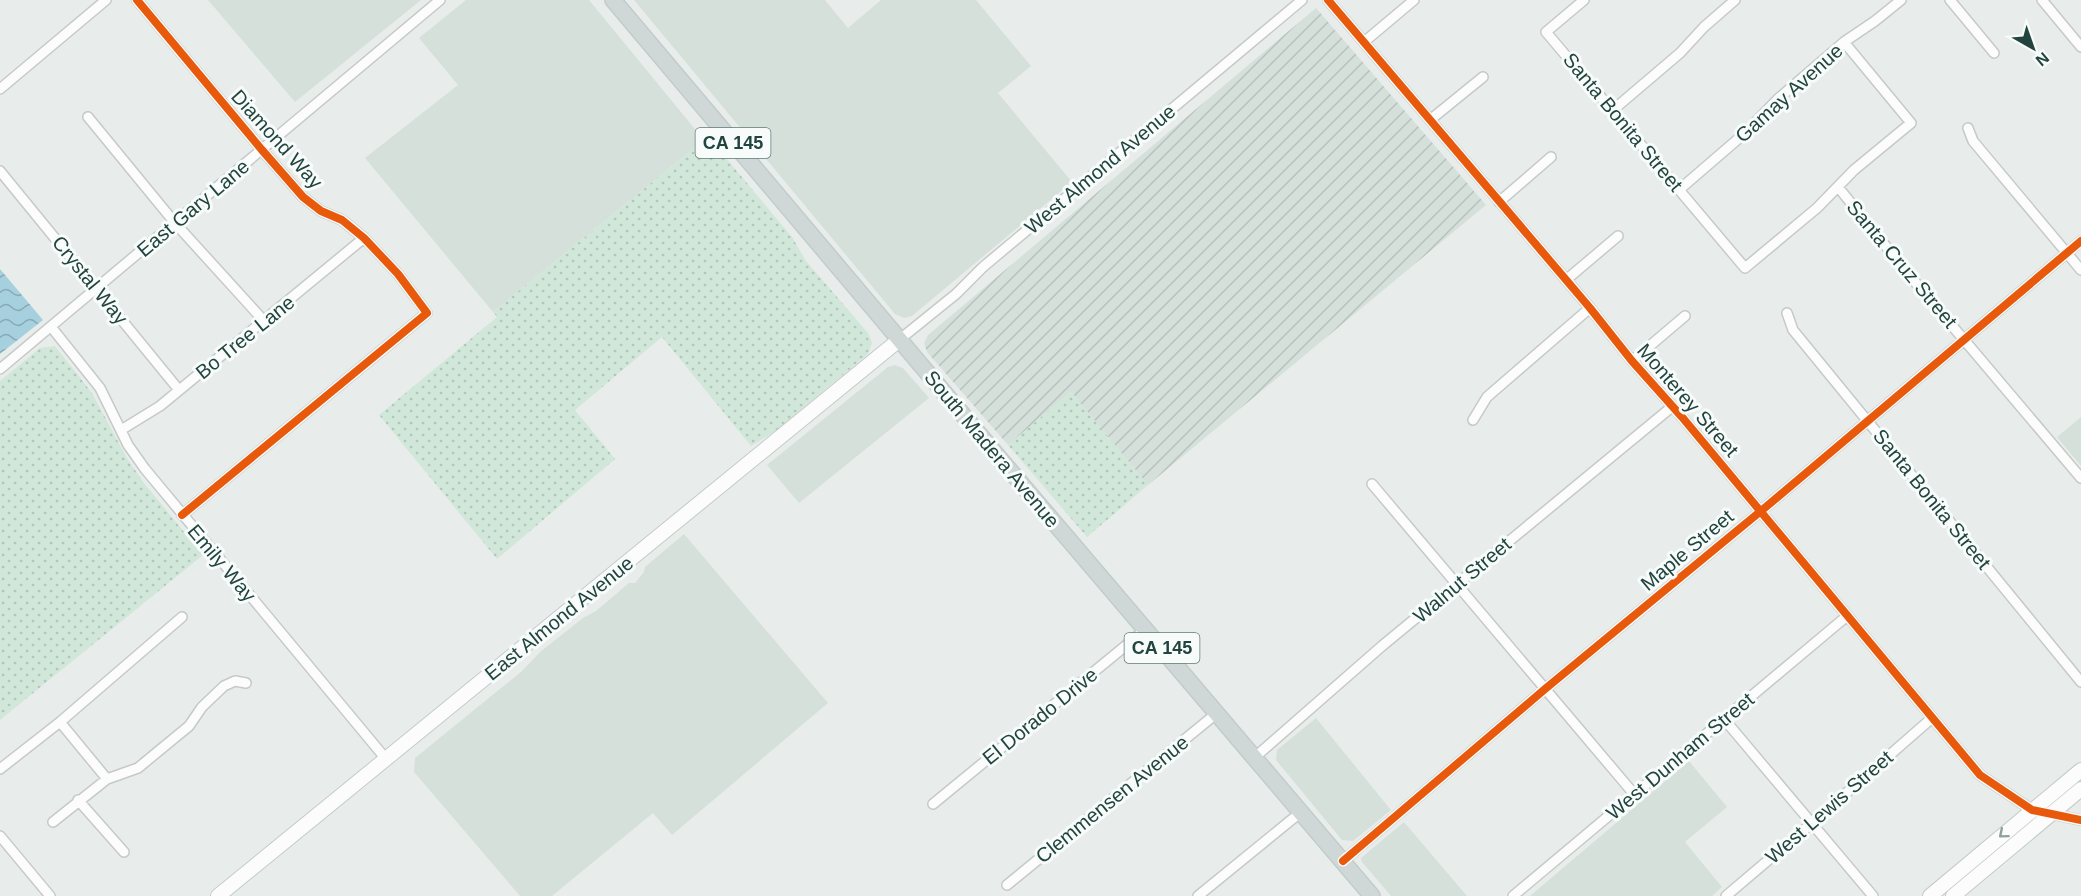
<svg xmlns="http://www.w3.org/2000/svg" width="2081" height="896" viewBox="0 0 2081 896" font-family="Helvetica,sans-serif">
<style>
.built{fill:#d5e0db}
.industrial{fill:url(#industrial-furrows)}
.grass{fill:url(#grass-dots)}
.water{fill:url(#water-waves)}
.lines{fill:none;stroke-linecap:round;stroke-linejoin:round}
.street-casing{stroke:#c5cac9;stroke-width:12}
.secondary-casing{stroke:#c3cbc9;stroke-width:16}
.primary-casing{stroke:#c2ccca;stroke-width:18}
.street{stroke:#fcfcfc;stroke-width:9}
.secondary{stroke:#fcfcfc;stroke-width:14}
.primary{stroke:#cfd8d7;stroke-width:15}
.cycleway-casing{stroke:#f7fbf9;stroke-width:11}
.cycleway{stroke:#e8590c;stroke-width:8}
.oneway{stroke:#8fa09e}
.labels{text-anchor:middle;stroke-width:6;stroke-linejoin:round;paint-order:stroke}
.shield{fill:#f7fbf9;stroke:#627b77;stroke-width:1.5}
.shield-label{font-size:18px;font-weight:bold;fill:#22443f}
.street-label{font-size:20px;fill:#22443f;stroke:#f7fbf9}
</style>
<defs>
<pattern id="industrial-furrows" width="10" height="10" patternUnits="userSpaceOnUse" patternTransform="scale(1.5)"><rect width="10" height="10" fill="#d5e0db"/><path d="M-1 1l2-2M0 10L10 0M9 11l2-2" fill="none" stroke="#b7c1bd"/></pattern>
<pattern id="grass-dots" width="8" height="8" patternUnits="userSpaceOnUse" patternTransform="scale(1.5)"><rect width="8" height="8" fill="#d0e7d9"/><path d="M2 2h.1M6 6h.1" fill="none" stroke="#b2c7bb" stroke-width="1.8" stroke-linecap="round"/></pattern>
<pattern id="water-waves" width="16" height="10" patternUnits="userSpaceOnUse" patternTransform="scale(1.5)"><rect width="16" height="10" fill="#a6d0de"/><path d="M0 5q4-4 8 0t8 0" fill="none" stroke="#87aab5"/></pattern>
</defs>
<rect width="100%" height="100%" fill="#e8edeb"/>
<path class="built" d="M208,0H421L295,102Z
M466,0H589L704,140L493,312L365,158L458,85L419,38Z
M634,0H825L848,28L881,0H976L1031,66L998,93L1072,182L912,316L904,318L895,314Z
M895,365L903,368L929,398L799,503L767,465L888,367Z
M2081,417V466L2057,437Z
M684,534L828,703L672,835L653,813L552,896H520L414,772L415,758L522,671L540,652L583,618L596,611L629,583H635L644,572L645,567Z
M1316,718L1391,810L1353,841L1342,840L1276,760L1277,750Z
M1689,761L1727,807L1685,842L1722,887L1712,896H1530Z
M1404,822L1467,896H1391L1362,862L1361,858Z"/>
<path class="industrial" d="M1316,8L1486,205L1148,485L1071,392L1008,445L927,352L924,343L928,335Z"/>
<path class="grass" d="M704,140L721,152L792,237L806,261L868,333L872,343L868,354L775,431L751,446L662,337L575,410L615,459L497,559L379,415L497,317L493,312Z
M55,346L92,393L128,460L144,483L203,555L0,720V381L40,348Z
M1071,392L1148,485L1087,537L1008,445Z"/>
<path class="water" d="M0,269L43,320L0,354Z"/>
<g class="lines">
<defs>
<path id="street" d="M137,0L262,150L303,197L321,211L342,220L364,238L398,274L427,313L182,515
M1328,0L1590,308L1632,361L1682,417L1980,775L2032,810L2081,820
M1584,0L1546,32L1745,268L1817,208L1854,170L1911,123L1844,42
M1950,0L1994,53
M2042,0L2081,47
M1364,42L1414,0
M0,89L106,0
M1613,110L1680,53L1704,27L1735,0
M88,117L175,223L264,321
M1430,120L1483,77
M1968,128L1973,141L2081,270
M0,171L179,390
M1838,187L1910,276L2081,478
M1680,189L1745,133L1779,98L1844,42L1875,21L1901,0
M1499,202L1551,157
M1566,280L1618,236
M1787,313L1793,330L2081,682
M52,328L100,388L128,445L145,469L386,759
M899,340L956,294L983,267L1302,0
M1632,361L1685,316
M0,369L440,0
M1473,420L1487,397L1590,308
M121,430L160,406L364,238
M1372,484L1634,794
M1724,719L1873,896
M60,722L107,779
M1254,758L1382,646L1673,406
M0,769L60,722L182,617
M78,800L124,852
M933,804L1146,629
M53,822L107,779L138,768L189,726L202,707L224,686L235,681L246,683
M0,836L50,896
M1343,861L1545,689L1761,511L2081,241
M1007,885L1217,713
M1198,896L1301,812
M1513,896L1847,616
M1726,896L1812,823L1932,718"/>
<path id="secondary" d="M218,896L899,340
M1930,896L2081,770
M1953,896L2081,789"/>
<path id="primary" d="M613,0L1001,460L1372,896"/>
</defs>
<use href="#street" class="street-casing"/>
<use href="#secondary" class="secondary-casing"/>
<use href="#primary" class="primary-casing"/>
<use href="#street" class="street"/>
<use href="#secondary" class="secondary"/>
<use href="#primary" class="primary"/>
<defs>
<path id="cycleway" d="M137,0L262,150L303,197L321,211L342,220L364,238L398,274L427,313L182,515
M1328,0L1590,308L1632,361L1682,417L1980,775L2032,810L2081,820
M1343,861L1545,689L1761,511L2081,241"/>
</defs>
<use href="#cycleway" class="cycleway-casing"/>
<use href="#cycleway" class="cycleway"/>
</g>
<defs><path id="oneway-chevron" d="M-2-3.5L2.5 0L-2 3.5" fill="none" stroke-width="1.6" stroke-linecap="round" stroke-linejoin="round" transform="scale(1.5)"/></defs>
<use class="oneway" href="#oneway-chevron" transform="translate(2003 834) rotate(140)"/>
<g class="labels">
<g class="shield">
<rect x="695.5" y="128" width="75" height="30" rx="4.5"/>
<rect x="1124.5" y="633" width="75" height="30" rx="4.5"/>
</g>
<g class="shield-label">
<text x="733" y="149">CA 145</text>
<text x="1162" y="654">CA 145</text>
</g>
<g class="street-label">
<text transform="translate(1789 93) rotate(-42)" y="7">Gamay Avenue</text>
<text transform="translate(1623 122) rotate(50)" y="7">Santa Bonita Street</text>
<text transform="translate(277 139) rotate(48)" y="7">Diamond Way</text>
<text transform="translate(1100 169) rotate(-40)" y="7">West Almond Avenue</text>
<text transform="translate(193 208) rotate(-40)" y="7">East Gary Lane</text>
<text transform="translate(1902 264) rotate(50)" y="7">Santa Cruz Street</text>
<text transform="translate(90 280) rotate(51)" y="7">Crystal Way</text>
<text transform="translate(245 337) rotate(-39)" y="7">Bo Tree Lane</text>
<text transform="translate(1688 400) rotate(49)" y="7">Monterey Street</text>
<text transform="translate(992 449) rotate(50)" y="7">South Madera Avenue</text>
<text transform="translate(1932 499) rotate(51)" y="7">Santa Bonita Street</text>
<text transform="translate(1687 550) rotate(-40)" y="7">Maple Street</text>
<text transform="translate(222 563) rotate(50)" y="7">Emily Way</text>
<text transform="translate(1462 580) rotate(-40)" y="7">Walnut Street</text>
<text transform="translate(559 618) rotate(-39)" y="7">East Almond Avenue</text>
<text transform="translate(1040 716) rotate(-39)" y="7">El Dorado Drive</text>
<text transform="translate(1680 756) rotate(-40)" y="7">West Dunham Street</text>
<text transform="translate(1112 799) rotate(-39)" y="7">Clemmensen Avenue</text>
<text transform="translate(1829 807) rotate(-41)" y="7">West Lewis Street</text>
</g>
</g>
<g transform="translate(2033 48) rotate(140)" stroke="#f7fbf9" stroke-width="4.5" paint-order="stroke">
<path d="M0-4.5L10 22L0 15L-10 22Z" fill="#22443f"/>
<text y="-9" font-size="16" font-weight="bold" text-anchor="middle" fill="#22443f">N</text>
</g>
</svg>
